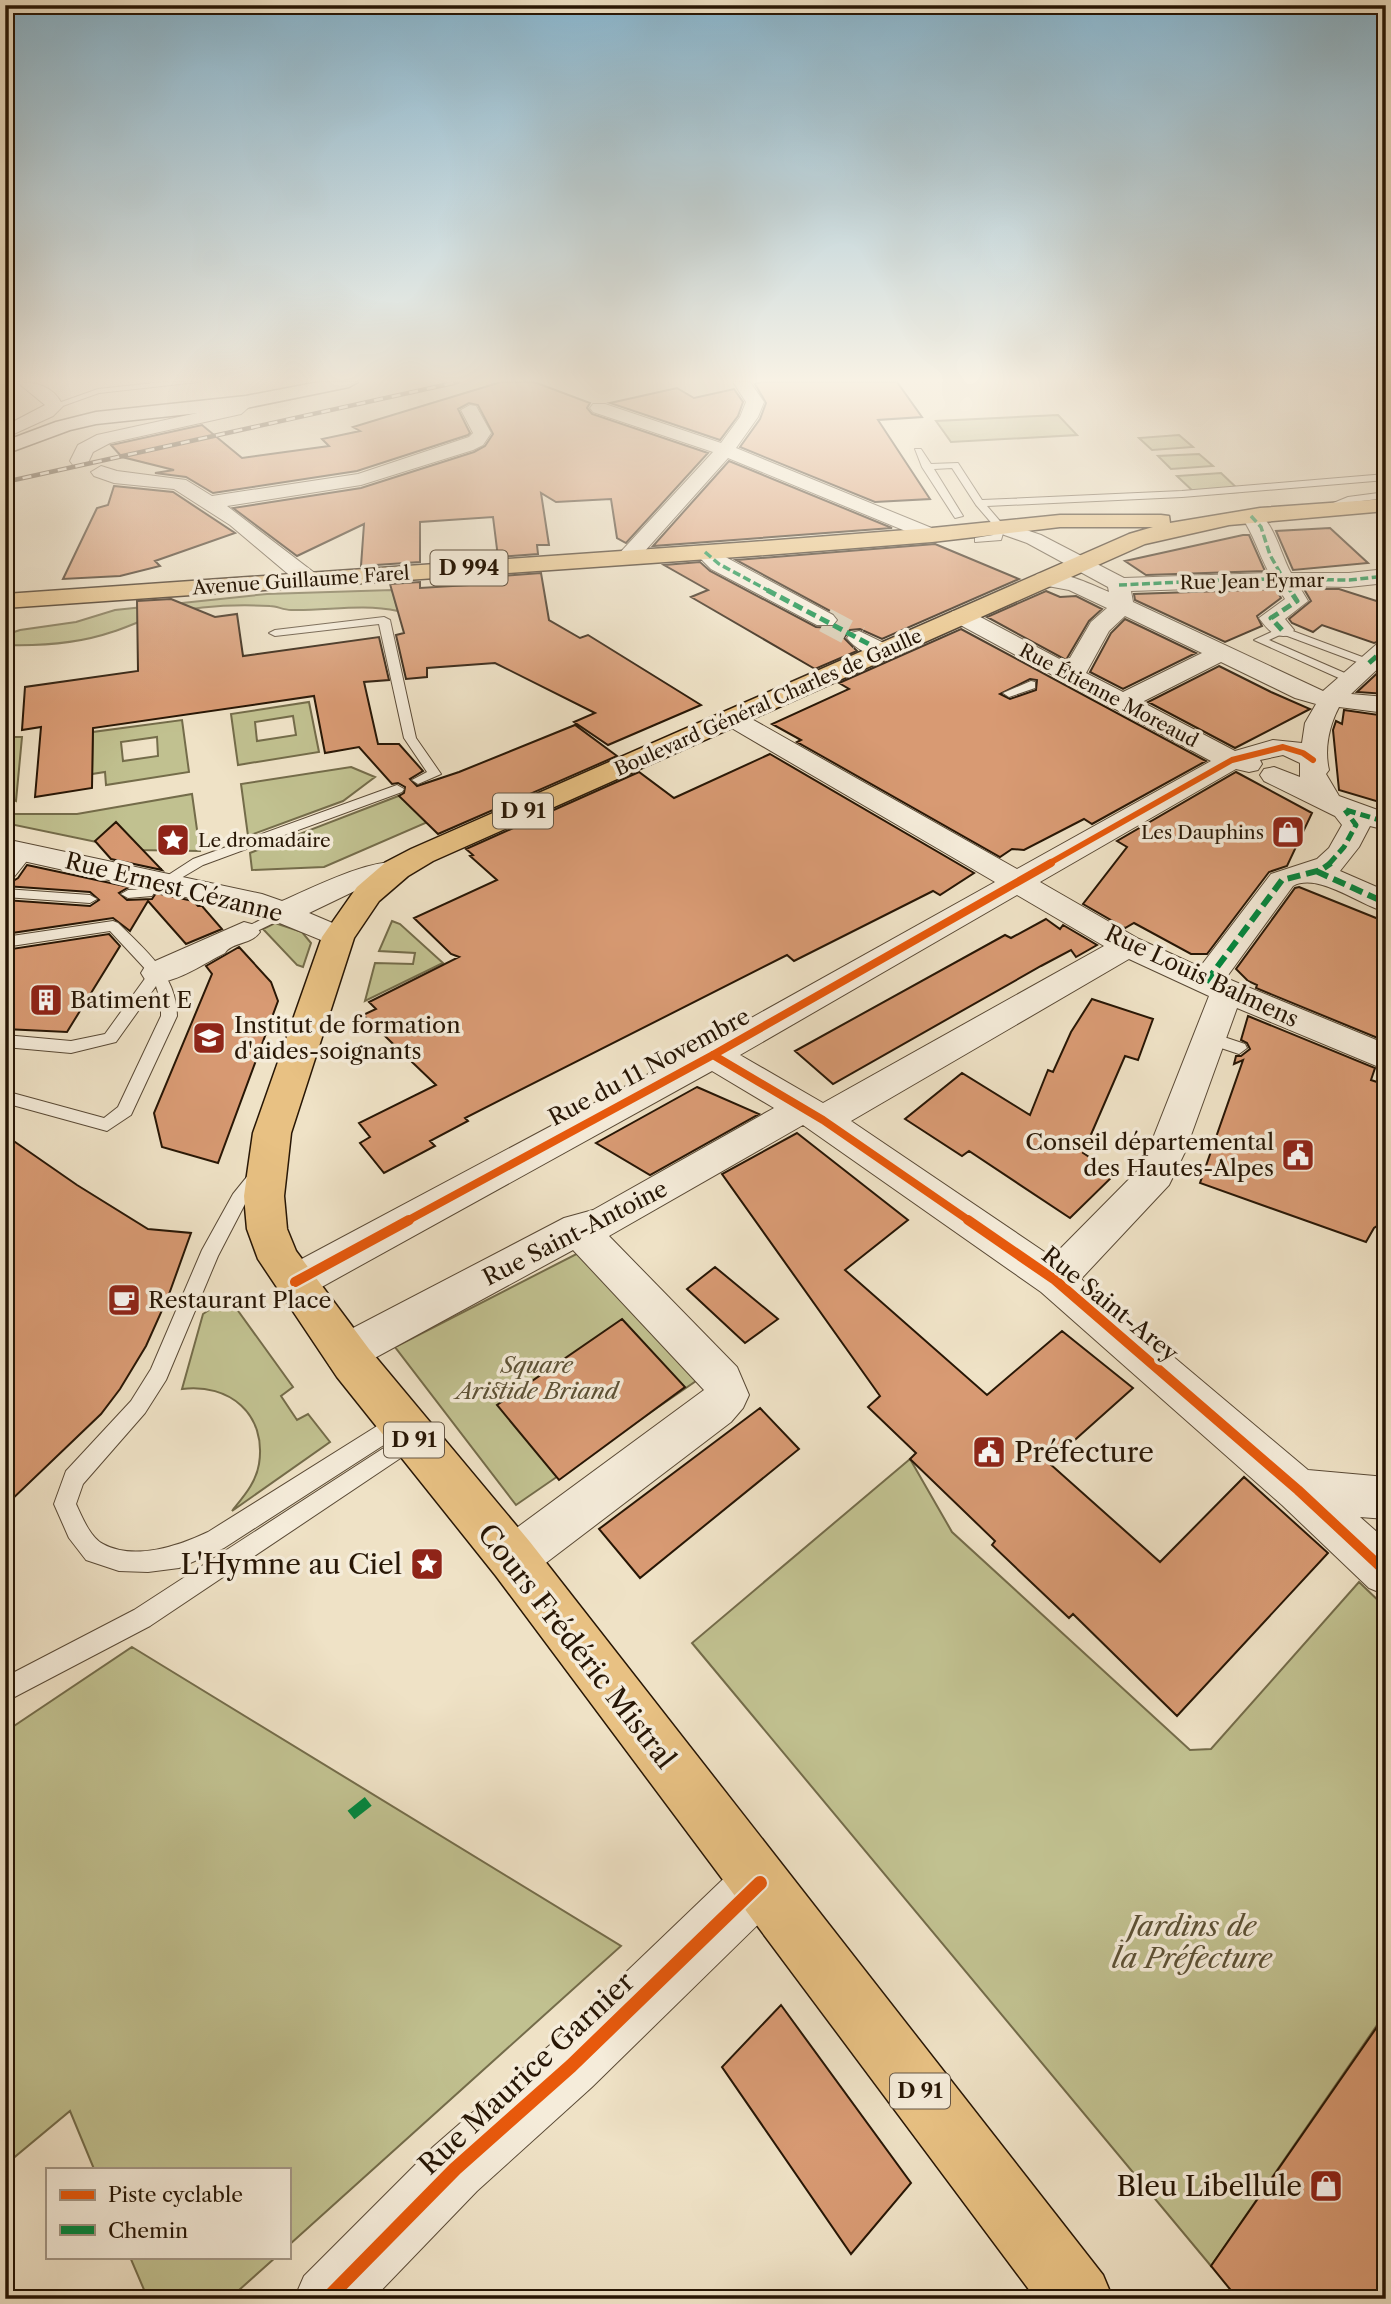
<svg xmlns="http://www.w3.org/2000/svg" width="1391" height="2304" viewBox="0 0 1391 2304" font-family="'Libre Caslon Text',serif">
<style>
.green{fill:#c1c190;stroke:#746c4a;stroke-width:2;fill-rule:evenodd}
.building{fill:#d89a73;stroke:#271605;stroke-width:2;fill-rule:evenodd}
.lines{fill:none;stroke-linecap:round;stroke-linejoin:round}
.street-tunnel{stroke:#d1c3a9;stroke-width:25;stroke-dasharray:25 13;stroke-linecap:butt}
.lane-casing{stroke:#594935;stroke-width:2}
.street-casing{stroke:#594935;stroke-width:2}
.secondary-casing{stroke:#271605;stroke-width:3}
.primary-casing{stroke:#271605;stroke-width:3}
.lane{fill:#f5ecda;fill-rule:evenodd}
.street{fill:#f5ecda;fill-rule:evenodd}
.secondary{fill:#f5ecda;fill-rule:evenodd}
.primary{fill:#e8c183;fill-rule:evenodd}
.rail-casing{stroke:#271605;stroke-width:4.5}
.rail{stroke:#f5ecda;stroke-width:2.5;stroke-dasharray:9;stroke-linecap:butt}
.quiet-far3{stroke:#00873e;stroke-width:3.5;stroke-dasharray:8 3.5;stroke-linecap:butt}
.quiet-far2{stroke:#00873e;stroke-width:5;stroke-dasharray:10 5;stroke-linecap:butt}
.quiet-far1{stroke:#00873e;stroke-width:6;stroke-dasharray:13 6;stroke-linecap:butt}
.quiet{stroke:#00873e;stroke-width:11;stroke-dasharray:22 11;stroke-linecap:butt}
.cycleway-far3-casing{stroke:#f5ecda;stroke-width:9}
.cycleway-far2-casing{stroke:#f5ecda;stroke-width:12}
.cycleway-far1-casing{stroke:#f5ecda;stroke-width:15}
.cycleway-casing{stroke:#f5ecda;stroke-width:18}
.cycleway-far3{stroke:#e8590c;stroke-width:6}
.cycleway-far2{stroke:#e8590c;stroke-width:8}
.cycleway-far1{stroke:#e8590c;stroke-width:10}
.cycleway{stroke:#e8590c;stroke-width:14}
.labels{text-anchor:middle;stroke-width:7;stroke-linejoin:round;paint-order:stroke}
.far-street-label{font-size:19px;fill:#271605;stroke:#f5ecda}
.far-poi-label{font-size:19px;fill:#271605;stroke:#f5ecda;text-anchor:end}
.shield{fill:#f5ecda;stroke:#655645;stroke-width:2}
.shield-label{font-size:21px;font-weight:bold;fill:#271605}
.street-label{font-size:23px;fill:#271605;stroke:#f5ecda}
.poi-label{font-size:23px;fill:#271605;stroke:#f5ecda;text-anchor:start}
.park-label{font-size:23px;font-style:italic;fill:#5d5236;stroke:#f5ecda}
.near-poi-label{font-size:28px;fill:#271605;stroke:#f5ecda;text-anchor:end}
.near-street-label{font-size:28px;fill:#271605;stroke:#f5ecda}
.near-park-label{font-size:28px;font-style:italic;fill:#5d5236;stroke:#f5ecda}
</style>
<rect width="100%" height="100%" fill="#efe2c6"/>
<filter id="stains"><feTurbulence type="fractalNoise" baseFrequency=".00286" numOctaves="4"/><feColorMatrix values="0 0 0 0 .2 0 0 0 0 .09 0 0 0 0 .02 0 0 0 .5 -.17"/></filter>
<radialGradient id="worn" r=".72"><stop offset=".6" stop-color="#630" stop-opacity="0"/><stop offset="1" stop-color="#630" stop-opacity=".3"/></radialGradient>
<path class="green" d="M1058,415L1077,435L951,442L936,421Z
M1179,435L1193,447L1152,450L1139,438Z
M1199,454L1213,466L1171,469L1158,456Z
M1221,473L1241,492L1197,495L1177,476Z
M392,590L398,611C361,603 328,611 291,610C283,610 277,606 270,606C233,604 198,606 163,614C145,618 129,627 112,632C80,643 39,646 5,645V635L20,630L76,622L115,610L267,594Z
M309,702L319,752L238,765L231,714ZM293,716L296,735L257,741L255,722Z
M182,720L189,772L106,785L105,772L92,774L93,732ZM157,737L158,756L123,761L121,742Z
M5,734L8,737H22L16,801L5,796Z
M351,767L375,777L343,801L248,836L241,784Z
M192,794L200,851L135,850L5,823V814H77Z
M401,795L430,821L324,867L252,870L250,853Z
M392,921L400,924L443,963L365,1001L375,963L413,964L415,953L379,951Z
M275,923L302,932L311,943L303,967L297,965L263,929Z
M596,1244L696,1381L516,1505L395,1347Z
M225,1299L231,1301L293,1387L281,1396L297,1420L308,1414L330,1442L232,1511C243,1497 256,1483 259,1464C267,1414 229,1383 182,1389L203,1314Z
M910,1459L952,1532L1190,1750L1211,1749L1359,1582L1386,1608V2012L1211,2266L692,1643Z
M132,1647L621,1946L289,2245V2169H94L70,2111L5,2165V1732Z
M130,2257H276L229,2299H148Z"/>
<path class="building" d="M501,382H534L590,403L587,408L592,414L708,453L626,543L617,538L611,499L556,502L541,493L549,545H537L538,554L498,557L493,517L420,522V562L361,566L364,524L297,556L233,508L361,488L474,452L485,446L493,434L478,405L469,403L458,409L470,433L468,435L357,471L213,493L186,477L155,473L174,470L122,457L111,445L202,425L242,458L329,446L322,439L360,431L353,427Z
M761,382H897L922,417L878,420L930,499L875,502L740,447L760,419L766,403L755,384Z
M677,388L694,398L734,389L743,402L738,416L720,440L610,403Z
M729,461L892,528L653,546Z
M114,486L173,492L235,533L155,561L160,566L120,576L63,579L97,508L108,505Z
M1330,528L1368,563L1293,570L1276,531Z
M1243,535H1249L1265,571L1146,575L1125,561Z
M935,544L1019,579L882,639L860,629L850,630L844,638L857,651L815,669L691,597L708,590L664,565L700,562L710,571L816,627L833,628L840,620L834,613L736,560Z
M541,573L549,620L580,638L588,635L701,705L608,745L574,722L595,713L495,663L427,668V677L406,679L396,635L404,633L390,584L420,582V588L502,583L501,576Z
M1276,589L1281,598L1257,616L1262,626L1225,642L1135,600L1134,594Z
M1304,589H1339L1386,604V639L1374,643L1322,625L1313,632L1292,623L1289,619L1311,601Z
M1046,591L1060,597L1076,596L1102,609L1089,621L1066,660L987,617Z
M171,599L215,617L237,614L243,656L379,637L389,680L364,682L378,744H399L423,771L410,779L417,786L459,772L575,725L617,756L438,834L399,796L404,793L405,787L398,783L392,784L359,747L325,753L314,696L93,728L92,788L35,797L41,727L22,730L25,687L138,671L137,601Z
M1125,619L1196,653L1123,689L1090,672L1111,633Z
M961,629L1206,761L1092,824L1084,819L1024,850L1012,849L1000,857L797,742L801,740L772,724L849,689L839,683ZM1030,679L1037,680L1036,690L1010,699L1000,694Z
M1386,665V694L1357,692Z
M1219,666L1271,692L1310,709L1235,748L1148,702Z
M1344,710L1386,716V804L1339,790L1333,730L1336,721L1342,724Z
M770,754L974,873L940,895L933,891L794,961L787,955L465,1118L468,1121L430,1141L435,1146L384,1173L360,1143L370,1137L359,1123L436,1085L363,1015L376,1009L369,1002L459,957L451,954L414,918L497,880L470,856L473,855L466,849L639,772L674,798Z
M1236,772L1312,813L1287,866L1269,872L1207,954H1191L1134,923L1125,928L1083,904L1127,847L1117,841Z
M116,822L162,870L111,859L95,841Z
M27,865L129,887L119,893L127,900L152,899L156,893L193,901L198,906H202L222,929L186,944L148,901L130,931L113,918L5,934V900L90,906L99,900L90,892L5,886L18,878Z
M1299,887L1386,922L1385,1041L1256,988L1257,985L1248,981L1236,969L1295,888Z
M1046,919L1060,929L1063,925L1097,945L1076,957L1071,950L1041,966L833,1084L795,1051L1005,935L1011,938Z
M109,934L120,946L67,1032L5,1029V950Z
M239,947L271,982L278,1001L218,1163L162,1147L154,1113L212,974L206,966Z
M1092,999L1153,1019L1138,1060L1125,1056L1083,1153L1115,1174L1070,1218L969,1151L962,1156L905,1119L962,1073L1030,1115L1048,1070L1053,1072L1071,1032Z
M1248,1016L1375,1068L1371,1080L1386,1085V1220L1374,1228L1366,1242L1200,1183L1243,1060L1234,1064L1236,1056H1241L1250,1049L1247,1043L1241,1040Z
M697,1087L759,1114L650,1175L596,1143Z
M797,1133L908,1220L845,1270L987,1395L1062,1331L1133,1388L1049,1463L1160,1562L1244,1477L1328,1553L1177,1716L1073,1614L1069,1618L992,1545L995,1541L910,1459L916,1453L868,1407L880,1396L722,1174Z
M5,1135L77,1185L148,1229L191,1233L168,1297L146,1346L120,1389L101,1414L5,1506Z
M715,1267L778,1319L745,1343L687,1289Z
M622,1319L685,1387L559,1480L497,1405Z
M760,1408L799,1449L640,1578L599,1529Z
M781,2005L911,2183L851,2254L722,2067Z
M1386,2014V2299H1238L1211,2266Z"/>
<g class="lines">
<path class="street-tunnel" d="M825,620L859,638"/>
<defs>
<path id="lane" d="M163,382H198L99,393L57,408L50,406L98,389Z
M915,449H921L931,464L958,463L982,500L1182,491L1386,474V480L1182,497L987,506L1005,527L1001,540L975,542V538L993,535L995,527L976,505L952,468L934,469L963,516L955,518L922,467Z
M1386,492V498L1353,502L1321,513L1316,510L1348,497Z
M384,617L390,620L416,738L441,774L418,784L412,780L427,772L404,738L379,624L275,636L269,633L275,630Z
M1282,627L1373,661L1375,663L1365,665L1282,634L1269,640L1354,677L1356,679L1350,683L1254,640Z
M1031,681L1035,682V688L1009,697L1003,693Z
M397,785L404,789L402,792L203,865L171,884L166,885L159,881L193,859Z
M27,848L34,852L10,882L5,883C5,869 13,854 27,848Z
M5,889L90,895L97,899L90,903L5,897Z
M147,889L152,890L154,893L152,896L128,898L121,894L128,890Z
M285,907L292,912L290,915L249,935H239L237,932Z
M113,921L118,923C145,950 177,975 177,1016L131,1115L107,1131L5,1103V1091L104,1118L118,1107L161,1016V1002L156,986L116,1042L71,1053L5,1047V1035L71,1041L105,1034L149,973L110,931L5,947V937Z
M1209,1032L1245,1044L1247,1048L1239,1054L1203,1042L1201,1038L1203,1034Z
M260,1166L266,1168L269,1173L245,1204L218,1256L166,1380L145,1413L83,1484L76,1504C82,1517 90,1537 103,1544C134,1561 179,1546 208,1532L393,1416L400,1414L407,1416L410,1423L407,1430L224,1548L179,1568L148,1572L119,1571L86,1560L69,1538L54,1504L66,1471L131,1401L151,1369L202,1250L233,1194L254,1168Z
M413,1429L420,1431L423,1438L420,1445L150,1626L5,1702V1677L134,1610Z"/>
<path id="street" d="M17,382C36,382 54,386 63,406L53,416L5,438V426L45,405Z
M733,382H750L764,402L758,417L736,448L939,531L943,535L939,539H925L728,458L635,562H619L616,557L713,452L593,412L590,408L593,404H605L721,443L740,417L746,402Z
M246,397L255,402L241,414L110,443L93,452L87,465H73L70,461L78,445L97,435L229,406Z
M470,405L476,406L491,433L483,445L473,450L361,485L227,506L316,574L319,579L316,584H300L230,525L174,489L114,483L94,476L91,472L101,466L117,471L186,480L212,496L358,474L469,437L473,433L461,410Z
M1251,510C1273,515 1280,554 1291,573H1349L1386,569V583L1349,587L1299,586L1308,601L1285,619L1294,630L1290,635C1275,639 1268,630 1259,618L1285,599L1277,586L1131,591L1133,602L1323,691L1378,643L1386,641V661L1351,694L1386,697V713L1339,707C1329,726 1324,749 1329,770L1326,774L1339,796L1386,813V830L1370,826L1359,847L1340,871L1386,891V912C1359,905 1318,872 1293,886L1226,978L1386,1044V1070L1237,1008L1185,1152L1169,1185L1081,1279L1308,1470L1386,1477V1519L1360,1517L1386,1540V1595L1369,1588L1282,1505L1041,1292L803,1125L609,1236L737,1367L749,1395L743,1408L731,1422L530,1575L513,1582L496,1575L489,1559L496,1543L704,1390L573,1250L360,1366L345,1371L330,1366L324,1353L330,1340L564,1218L593,1210L774,1108L712,1071L309,1294L295,1298L281,1294L275,1282L281,1270L701,1046L995,882L723,723L719,718L723,713L732,710L741,713L1017,869L1211,761L953,621L949,616L953,611H969L1067,663L1091,622L1107,608L1069,590L1037,584L1034,579L1037,574C1060,569 1088,583 1109,592L1108,587L1027,543L993,531L990,527L993,523L1000,521L1041,535L1124,578L1269,573C1258,552 1254,535 1241,516L1244,512ZM1125,616L1202,653L1123,692L1086,673L1109,631ZM1221,662L1295,698L1316,704L1305,723L1302,743L1273,740L1235,751L1142,702ZM1283,755L1300,763V777L1274,767L1264,769L1260,775L1264,781L1335,816L1342,825L1329,848L1317,859L1271,874L1200,967L1139,939L1040,882L1236,769L1249,772L1258,770L1262,764L1260,760ZM1017,895L1104,946L823,1103L740,1055ZM1129,959L1209,996L1142,1166L1052,1257L851,1121Z
M705,546L833,615L837,620L833,625H817L711,569L694,552L697,547Z
M859,631L890,646L894,651L890,656C876,660 856,650 847,638L851,633Z
M5,839L262,894L282,901C312,888 376,855 407,863L412,869L407,875L361,888L309,913L349,930L354,937L349,944L338,947L253,912L5,857Z
M244,922L255,925L260,932C251,945 232,942 225,953C202,964 171,988 146,981L141,973L146,965Z
M760,1855L780,1863L788,1883L780,1903L592,2087L477,2191L373,2299H294L304,2276L433,2147L550,2045L740,1863Z"/>
<path id="secondary" d="M319,382H358L349,387L246,408L96,424L70,430L5,454V441L56,422L96,412L246,396Z"/>
<path id="primary" d="M1386,499V511L1229,525L1145,544L433,861L408,876L379,901L354,938L291,1133L284,1196L287,1229L296,1251L369,1349L530,1542L1103,2275L1113,2299H1036L496,1576L337,1377L258,1259L247,1229L244,1196L253,1133L322,937L357,887L386,862L411,849L1129,534L1153,527H1060L932,542L751,556L5,608V594L751,542L932,528L1060,515H1161L1169,516L1170,523L1260,508Z"/>
</defs>
<use href="#lane" class="lane-casing"/>
<use href="#street" class="street-casing"/>
<use href="#secondary" class="secondary-casing"/>
<use href="#primary" class="primary-casing"/>
<use href="#lane" class="lane"/>
<use href="#street" class="street"/>
<use href="#secondary" class="secondary"/>
<use href="#primary" class="primary"/>
<defs>
<path id="rail" d="M5,482L458,382"/>
</defs>
<use href="#rail" class="rail-casing"/>
<use href="#rail" class="rail"/>
<path class="quiet-far3" d="M1251,516L1261,527L1270,555L1291,592
M705,552L719,564L771,592
M1119,585L1248,579L1349,580L1386,576"/>
<path class="quiet-far2" d="M767,590L882,651
M1282,630L1271,618L1297,601L1290,590
M1369,663L1386,648
M1377,704L1386,708
M1346,810L1386,822
M1329,864L1344,847L1356,825L1345,810"/>
<path class="quiet-far1" d="M1316,871L1386,903
M1206,982L1282,880L1321,870L1331,863"/>
<path class="quiet" d="M351,1815L375,1796"/>
<defs>
<path id="cycleway-far3" d="M1048,864L1232,760L1283,747L1303,753L1313,760"/>
<path id="cycleway-far2" d="M713,1055L823,1120L971,1222
M405,1222L713,1055L1051,863"/>
<path id="cycleway-far1" d="M968,1220L1055,1280L1298,1490L1386,1572
M295,1282L409,1220"/>
<path id="cycleway" d="M327,2299L455,2169L571,2066L760,1883"/>
</defs>
<use href="#cycleway-far3" class="cycleway-far3-casing"/>
<use href="#cycleway-far2" class="cycleway-far2-casing"/>
<use href="#cycleway-far1" class="cycleway-far1-casing"/>
<use href="#cycleway" class="cycleway-casing"/>
<use href="#cycleway-far3" class="cycleway-far3"/>
<use href="#cycleway-far2" class="cycleway-far2"/>
<use href="#cycleway-far1" class="cycleway-far1"/>
<use href="#cycleway" class="cycleway"/>
</g>
<linearGradient id="sky" x2="0" y2="1"><stop stop-color="#89b8d2"/><stop offset="0.54" stop-color="#f8f2e5"/><stop offset="1" stop-color="#f8f2e5" stop-opacity="0"/></linearGradient>
<rect width="1391" height="705" fill="url(#sky)"/>
<defs>
<symbol id="shop-square" viewBox="-11 -11 22 22"><rect x="-9" y="-9" width="18" height="18" rx="4" fill="#8f2418" stroke="#f5ecda"/><path d="M-5-2.5h2.3a2.7 3.5 0 0 1 5.4 0H5L5.5 6h-11ZM-1.5-2.5h3a1.5 2.3 0 0 0-3 0Z" fill="#fff"/></symbol>
<symbol id="sight-square" viewBox="-11 -11 22 22"><rect x="-9" y="-9" width="18" height="18" rx="4" fill="#8f2418" stroke="#f5ecda"/><path d="M0-6L1.8-2.2L6-1.7L2.9 1.2L3.7 5.4L0 3.3L-3.7 5.4L-2.9 1.2L-6-1.7L-1.8-2.2Z" fill="#fff"/></symbol>
<symbol id="building-square" viewBox="-11 -11 22 22"><rect x="-9" y="-9" width="18" height="18" rx="4" fill="#8f2418" stroke="#f5ecda"/><path d="M-4-6H4V6H1V3H-1V6H-4ZM-2.5-4.3h1.7v1.8h-1.7ZM.8-4.3h1.7v1.8H.8ZM-2.5-1h1.7V.8h-1.7ZM.8-1h1.7V.8H.8Z" fill="#fff"/></symbol>
<symbol id="university-square" viewBox="-11 -11 22 22"><rect x="-9" y="-9" width="18" height="18" rx="4" fill="#8f2418" stroke="#f5ecda"/><path d="M0-5L7-2L0 1L-7-2ZM-4 1L0 2.5L4 1V4Q0 6-4 4Z" fill="#fff"/></symbol>
<symbol id="civic-square" viewBox="-11 -11 22 22"><rect x="-9" y="-9" width="18" height="18" rx="4" fill="#8f2418" stroke="#f5ecda"/><path d="M-.6-6.5H3V-4.5H.6V-3L4-1V1h2V6H-6V1h2V-1L-.6-3ZM-1.2 2.5V6h2.4V2.5Z" fill="#fff"/></symbol>
<symbol id="cafe-square" viewBox="-11 -11 22 22"><rect x="-9" y="-9" width="18" height="18" rx="4" fill="#8f2418" stroke="#f5ecda"/><path d="M-5.5-4.5H6V0H3Q3 3.5 0 3.5H-2.5Q-5.5 3.5-5.5 0ZM3-3.2v2h1.7v-2ZM-6 4.5H4V6H-6Z" fill="#fff"/></symbol>
</defs>
<g fill-rule="evenodd">
<use href="#shop-square" x="1269" y="813" width="38" height="38"/>
<use href="#sight-square" x="154" y="821" width="38" height="38"/>
<use href="#building-square" x="27" y="981" width="38" height="38"/>
<use href="#university-square" x="190" y="1019" width="38" height="38"/>
<use href="#civic-square" x="1279" y="1136" width="38" height="38"/>
<use href="#cafe-square" x="105" y="1281" width="38" height="38"/>
<use href="#civic-square" x="970" y="1433" width="38" height="38"/>
<use href="#sight-square" x="408" y="1545" width="38" height="38"/>
<use href="#shop-square" x="1307" y="2167" width="38" height="38"/>
</g>
<g class="labels">
<g class="far-street-label">
<text transform="translate(301 580) rotate(-4)" y="7">Avenue Guillaume Farel</text>
<text transform="translate(1252 581) rotate(-1)" y="7">Rue Jean Eymar</text>
<text transform="translate(1109 695) rotate(28)" y="7">Rue Étienne Moreaud</text>
<text transform="translate(768 702) rotate(-24)" y="7">Boulevard Général Charles de Gaulle</text>
</g>
<g class="far-poi-label">
<text x="1264" y="839">Les Dauphins</text>
<text x="198" y="847" text-anchor="start">Le dromadaire</text>
</g>
<g class="shield">
<rect x="430.5" y="550.5" width="77" height="35" rx="5"/>
<rect x="493" y="793.5" width="60" height="35" rx="5"/>
<rect x="384" y="1422.5" width="60" height="35" rx="5"/>
<rect x="890" y="2073.5" width="60" height="35" rx="5"/>
</g>
<g class="shield-label">
<text x="469" y="575">D 994</text>
<text x="523" y="818">D 91</text>
<text x="414" y="1447">D 91</text>
<text x="920" y="2098">D 91</text>
</g>
<g class="street-label">
<text transform="translate(174 887) rotate(14)" y="8">Rue Ernest Cézanne</text>
<text transform="translate(1202 976) rotate(25)" y="8">Rue Louis Balmens</text>
<text transform="translate(649 1067) rotate(-28)" y="8">Rue du 11 Novembre</text>
<text transform="translate(575 1233) rotate(-27)" y="8">Rue Saint-Antoine</text>
<text transform="translate(1110 1304) rotate(39)" y="8">Rue Saint-Arey</text>
</g>
<g class="poi-label">
<text x="70" y="1008">Batiment E</text>
<text x="234" y="1033">Institut de formation<tspan x="234" dy="26">d'aides-soignants</tspan></text>
<text x="1274" y="1150" text-anchor="end">Conseil départemental<tspan x="1274" dy="26">des Hautes-Alpes</tspan></text>
<text x="148" y="1308">Restaurant Place</text>
</g>
<g class="park-label">
<text x="537" y="1373">Square<tspan x="537" dy="26">Aristide Briand</tspan></text>
</g>
<g class="near-poi-label">
<text x="1014" y="1462" text-anchor="start">Préfecture</text>
<text x="402" y="1574">L'Hymne au Ciel</text>
<text x="1302" y="2196">Bleu Libellule</text>
</g>
<g class="near-street-label">
<text transform="translate(577 1646) rotate(52)" y="10">Cours Frédéric Mistral</text>
<text transform="translate(526 2073) rotate(-43)" y="10">Rue Maurice Garnier</text>
</g>
<g class="near-park-label">
<text x="1192" y="1936">Jardins de<tspan x="1192" dy="32">la Préfecture</tspan></text>
</g>
</g>
<rect width="1391" height="2304" fill="none" stroke="#efe2c6" stroke-width="28"/>
<rect x="7" y="7" width="1377" height="2290" fill="none" stroke="#271605" stroke-width="3.5"/>
<rect x="14" y="14" width="1363" height="2276" fill="none" stroke="#271605" stroke-width="2"/>
<rect x="46" y="2168" width="245" height="91" fill="#f5ecda" stroke="#a39685" stroke-width="2"/>
<rect x="60" y="2190" width="35" height="10" fill="#e8590c" stroke="#a39685" stroke-width="2"/>
<text x="108" y="2202" font-size="21" fill="#271605">Piste cyclable</text>
<rect x="60" y="2225" width="35" height="10" fill="#00873e" stroke="#a39685" stroke-width="2"/>
<text x="108" y="2238" font-size="21" fill="#271605">Chemin</text>
<rect width="100%" height="100%" filter="url(#stains)"/>
<rect width="100%" height="100%" fill="url(#worn)"/>
</svg>
